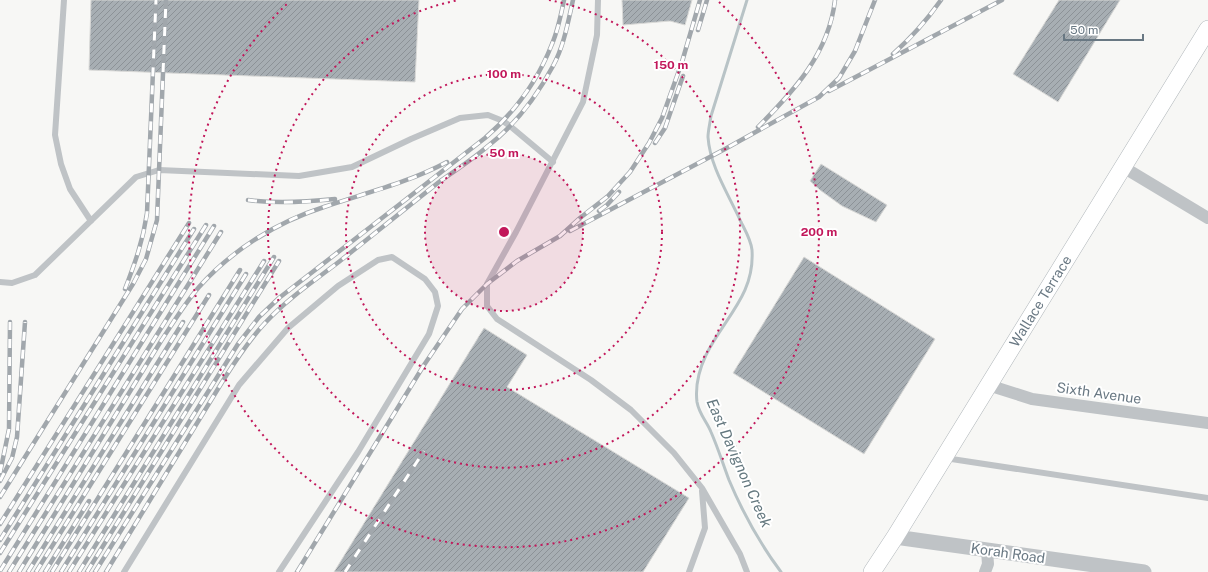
<svg xmlns="http://www.w3.org/2000/svg" width="1208" height="572" viewBox="0 0 1208 572" font-family="'Public Sans',sans-serif">
<style>
.lines{fill:none;stroke-linecap:round;stroke-linejoin:round}
.stream{stroke:#b8c3c6;stroke-width:3}
.building{fill:url(#building-hatch);stroke:#d9d9d7}
.secondary-casing{stroke:#b1b7bb;stroke-width:18}
.service{stroke:#bfc3c6;stroke-width:6}
.minor{stroke:#bfc3c6;stroke-width:12}
.tertiary{stroke:#bfc3c6;stroke-width:15}
.secondary{stroke:#fff;stroke-width:17}
.rail-casing{stroke:#a1a7ac;stroke-width:4.5}
.rail{stroke:#fff;stroke-width:3;stroke-dasharray:9;stroke-linecap:butt}
.ring{fill:none;stroke:#c2185b;stroke-width:2;stroke-dasharray:2 4}
.labels{text-anchor:middle;stroke-width:4;stroke-linejoin:round;paint-order:stroke}
.street-label{font-size:14px;fill:#697883;stroke:#fff}
.water-label{font-size:15px;font-style:italic;fill:#64787f;stroke:#fff}
.centre{fill:#c2185b;stroke:#fff;stroke-width:2}
.ring-label{font-size:12px;text-anchor:middle;font-weight:bold;fill:#c2185b;stroke:#fff;stroke-width:4;stroke-linejoin:round;paint-order:stroke}
</style>
<defs>
<pattern id="building-hatch" width="6" height="6" patternUnits="userSpaceOnUse"><rect width="6" height="6" fill="#a7aeb3"/><path d="M-1 1l2-2M0 6l6-6M5 7l2-2" fill="none" stroke="#8c9297"/></pattern>
</defs>
<rect width="100%" height="100%" fill="#f7f7f5"/>
<g class="lines">
<path class="stream" d="M747,0L711,116C710,123 708,131 708,137C710,167 729,195 741,222C745,230 751,240 752,250C755,295 724,318 706,355C699,370 695,386 697,402C699,414 707,422 711,432C718,448 723,464 729,480C742,511 761,545 781,572"/>
</g>
<path class="building" d="M91,0H419L415,82L89,70Z
M622,0H692L685,25L670,21L623,25Z
M1059,0H1120L1058,102L1013,74Z
M821,164L887,205L876,222L842,206L820,190L810,181Z
M804,257L935,339L864,454L733,373Z
M484,328L527,355L507,387L689,498L643,572H334Z"/>
<g class="lines">
<defs>
<g id="secondary">
<path id="s1" d="M872,572L895,537L1208,29"/>
</g>
</defs>
<use href="#secondary" class="secondary-casing"/>
<path class="service" d="M64,0L55,135L61,164L70,189L91,221
M598,0L597,35L583,102L516,232L487,284V306L497,319L591,380L631,410L674,453L702,488L740,554L747,572
M0,282L12,283L35,275L136,177L159,170L299,176L352,167L411,139L460,118L488,115L503,121L510,126L553,162
M945,458L1208,498
M124,572L239,385L288,328L338,286L378,260L392,257L425,279L435,292L438,306L429,334L358,452L279,572
M689,572L705,528L702,491"/>
<path class="minor" d="M1123,167L1208,218
M988,385L1032,399L1208,423
M985,572L988,564L987,551"/>
<path class="tertiary" d="M895,537L1144,572"/>
<use href="#secondary" class="secondary"/>
<defs>
<path id="rail" d="M698,30L707,0
M893,54C911,38 927,20 941,0
M829,91L1002,0
M758,127C794,91 829,53 835,0
M655,143L665,128L683,76
M248,200C277,204 306,202 335,199
M599,211L607,205L619,192
M570,231L725,149L819,97L839,78L855,51L875,0
M125,289C135,263 143,241 147,213L156,0
M0,473L9,429L10,322
M0,481L12,458L17,437L25,322
M0,497L133,284L146,259L157,220L166,0
M0,524L189,223
M0,540L194,229
M0,553L206,225
M0,571L214,226
M9,572L221,232
M19,572L161,341C173,323 185,303 199,287C232,250 277,222 324,207C365,193 408,183 447,162
M28,572L183,322
M36,572L209,295
M45,572L89,501
M52,572L240,270
M61,572L246,274
M69,572L264,261
M79,572L274,257
M87,572L279,261
M95,572L238,344L259,317L279,298L485,138C514,113 538,80 552,44C558,30 561,15 564,0
M106,572L224,379C236,360 249,340 265,323C287,299 314,281 340,261C373,235 406,208 439,182C456,170 473,159 488,146C515,125 537,96 553,66C564,46 568,22 573,0
M297,572L424,365L462,309L487,284L517,261L560,236L580,218L608,196L630,172L649,143L662,118L682,62L700,0
M345,572L424,451"/>
</defs>
<use href="#rail" class="rail-casing"/>
<use href="#rail" class="rail"/>
</g>
<circle cx="504" cy="232" r="79" fill="#c2185b" fill-opacity=".12"/>
<g class="ring">
<circle cx="504" cy="232" r="79"/>
<circle cx="504" cy="232" r="158"/>
<path d="M549 0A236 236 0 1 1 459 0"/>
<path d="M719 2A315 315 0 1 1 289 2"/>
</g>
<g class="labels">
<g class="street-label">
<text dy="5" stroke="none"><textPath href="#s1" startOffset="319">Wallace Terrace</textPath></text>
<text transform="translate(1099 393) rotate(8)" y="5">Sixth Avenue</text>
<text transform="translate(1008 553) rotate(8)" y="5">Korah Road</text>
</g>
<g class="water-label">
<text transform="translate(739 463) rotate(66)" y="5">East Davignon Creek</text>
</g>
</g>
<circle cx="504" cy="232" r="6" class="centre"/>
<g class="ring-label">
<text x="671" y="69">150 m</text>
<text x="504" y="78">100 m</text>
<text x="504" y="157">50 m</text>
<text x="819" y="236">200 m</text>
</g>
<path d="M1064 34v6h79v-6" fill="none" stroke="#697883" stroke-width="2"/>
<text x="1070" y="34" font-size="12" fill="#697883" stroke="#ffffff" stroke-width="3" paint-order="stroke">50 m</text>
</svg>
